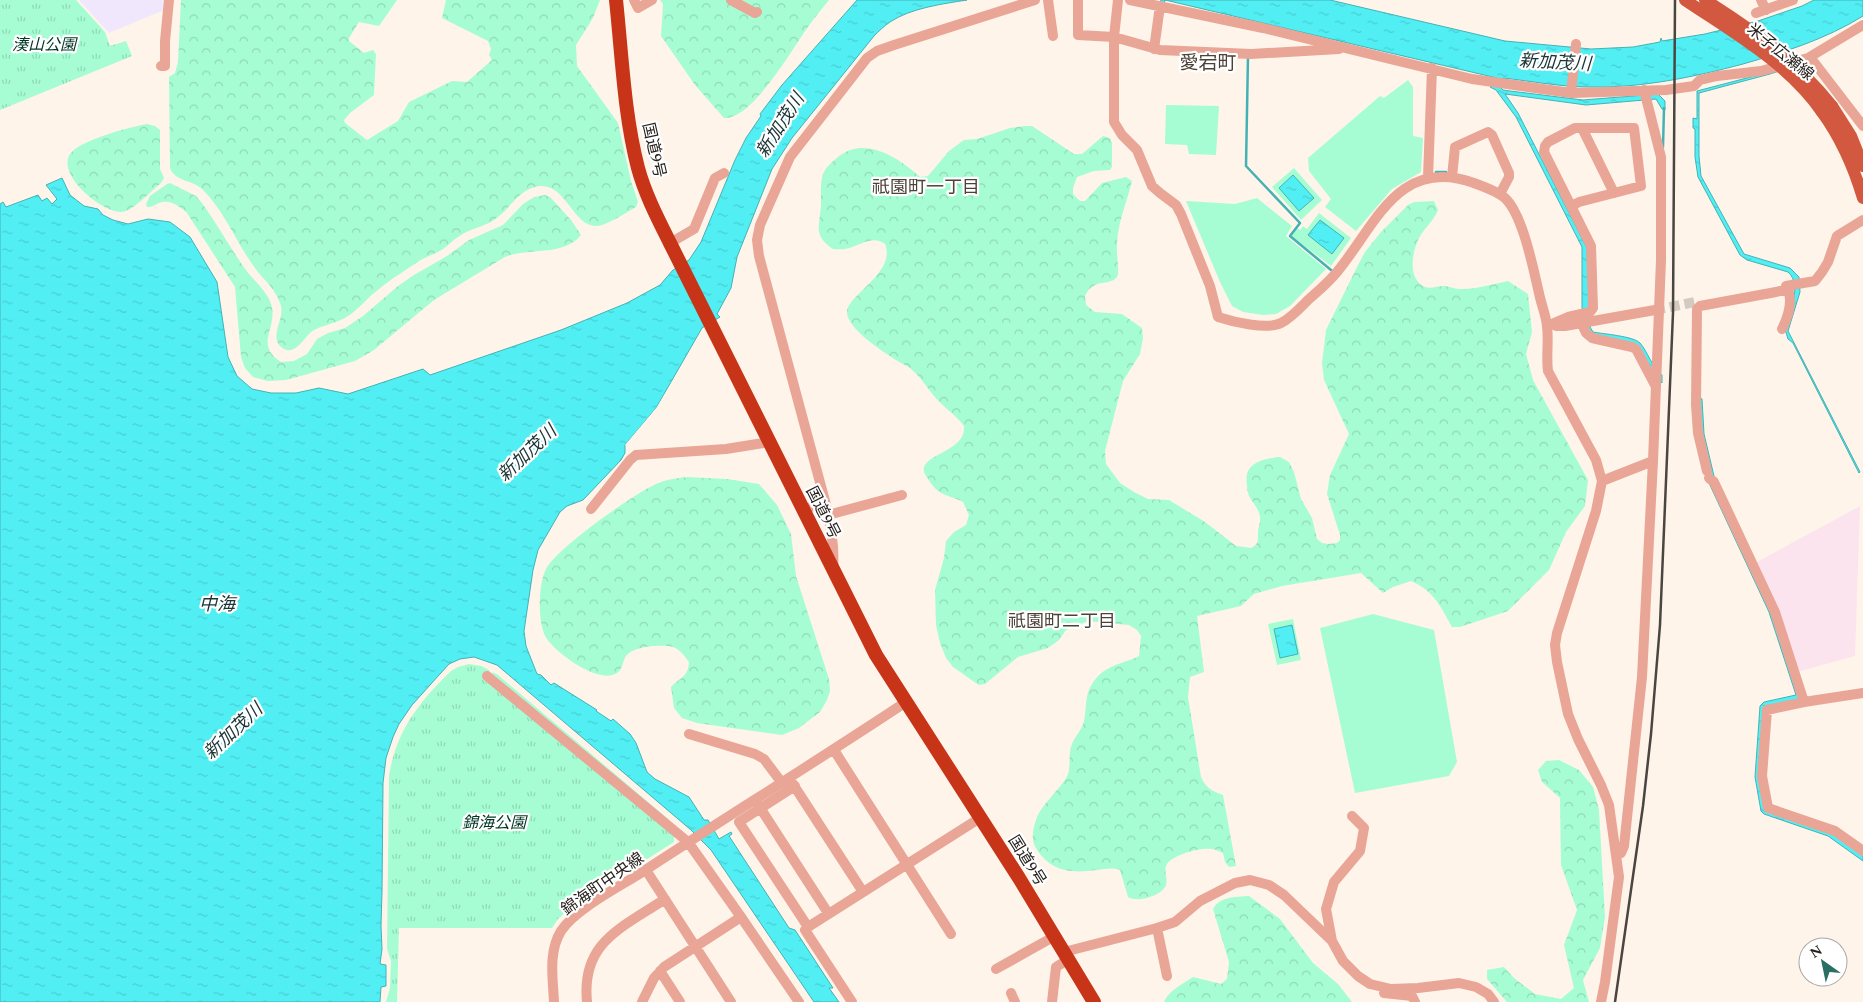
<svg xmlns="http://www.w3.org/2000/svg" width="1863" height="1002" viewBox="0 0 1863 1002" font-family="Spectral,'Noto Sans JP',serif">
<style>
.commercial{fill:#fce4ef}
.medical{fill:#f0e7fd}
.green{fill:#a6fdd3}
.forest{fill:url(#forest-crowns)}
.park{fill:url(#park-tufts)}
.water{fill:url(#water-ripples);stroke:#44b2b4}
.pier{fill:#fef4ea}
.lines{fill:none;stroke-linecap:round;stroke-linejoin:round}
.stream{stroke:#44b2b4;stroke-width:2.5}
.minor-tunnel{stroke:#d3cac1;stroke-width:10;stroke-dasharray:10 5;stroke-linecap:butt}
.minor{stroke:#e9a595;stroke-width:10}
.major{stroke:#d35840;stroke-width:12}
.highway{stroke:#c83417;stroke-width:14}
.rail{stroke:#4a4540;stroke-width:2.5}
.major-bridge{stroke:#d35840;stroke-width:12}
.labels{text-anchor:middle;stroke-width:4.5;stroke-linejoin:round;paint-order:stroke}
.park-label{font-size:16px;font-style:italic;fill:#003623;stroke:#fff}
.street-label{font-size:16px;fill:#27221e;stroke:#fff}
.water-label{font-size:18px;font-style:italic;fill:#1a3334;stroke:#fff}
.neighbourhood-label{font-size:18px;fill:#4c4238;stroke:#fff}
.quarter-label{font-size:19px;fill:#4c4238;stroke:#fff}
</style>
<defs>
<pattern id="forest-crowns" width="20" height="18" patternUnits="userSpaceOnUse" patternTransform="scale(1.25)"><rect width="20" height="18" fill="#a6fdd3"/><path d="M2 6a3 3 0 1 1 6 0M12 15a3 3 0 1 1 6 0" fill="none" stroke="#8fd9b5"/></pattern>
<pattern id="park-tufts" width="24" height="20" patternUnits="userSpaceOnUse" patternTransform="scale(1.25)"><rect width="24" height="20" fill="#a6fdd3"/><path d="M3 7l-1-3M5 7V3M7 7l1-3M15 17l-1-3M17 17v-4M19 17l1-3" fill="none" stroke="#8fd9b5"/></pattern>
<pattern id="water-ripples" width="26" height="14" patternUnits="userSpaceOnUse" patternTransform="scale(1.25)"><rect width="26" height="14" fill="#51eff4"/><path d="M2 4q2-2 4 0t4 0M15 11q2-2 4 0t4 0" fill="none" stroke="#47cdd1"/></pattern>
</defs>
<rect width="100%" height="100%" fill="#fef4ea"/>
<path class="commercial" d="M1860,506L1855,656L1797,672L1755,563Z"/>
<path class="medical" d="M79,0H165L164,10L109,33Z"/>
<path class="green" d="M1408,80L1413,87V136L1423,138L1421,172L1392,189L1356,231L1325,207L1331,199L1309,171L1308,158L1380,96L1384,98Z
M1166,105L1219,106L1216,155L1189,154L1187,145L1165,144Z
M1294,168L1322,200L1301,220L1272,187Z
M1257,198L1292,226L1286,236L1326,269L1290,306L1276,314L1263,315L1243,312L1232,306L1220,282L1186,201L1235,204Z
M1319,213L1351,238L1331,266L1291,236L1297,228L1300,230L1303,226L1307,229Z
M1373,614L1434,630L1457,762L1449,776L1355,793L1320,628Z
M1293,619L1301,660L1277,665L1268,624Z
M492,672L498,675L667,818L680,831L492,674Z"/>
<path class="forest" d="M181,0H397L379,26L359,22L349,38V41L364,53L373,50L376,54L374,95L350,113L344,120L345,123L367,140L398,121L409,102L452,81L467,82L492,60L489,55L491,49L488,41L442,18L446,0H600L593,18L576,45L577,66L618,123L631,181L638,202L636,207C627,212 605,227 595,226C571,225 564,176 532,188C517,193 510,208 498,217C488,226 472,228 461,235C454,239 449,245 443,249C436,254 427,256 419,261C406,270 391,279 379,289C368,297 359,309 348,316C341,321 334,322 327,325C321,327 314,329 310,333C302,341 293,358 280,346C270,336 284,319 281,306C278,295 270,285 263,278C239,251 228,215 203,190C194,180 175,182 170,168L169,77L175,73L178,62Z
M660,0H829C822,9 814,18 808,27C792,49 752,120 724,118L695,85L661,36L663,4Z
M147,124L155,126L160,130V169L164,178L161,183C151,191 133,211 122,212C102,213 56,175 70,154C80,140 130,127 147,124Z
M1025,126H1032L1074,154H1082L1103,136L1110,138L1112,143V167L1110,170L1094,171L1077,177L1073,188V194L1080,201H1085L1102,183L1126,177L1132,181C1127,202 1117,224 1117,246C1116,253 1120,272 1117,277C1109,287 1094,277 1085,296L1086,305L1095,312L1122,314L1142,328L1143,338L1140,354L1123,381L1105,451L1106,464L1120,483L1134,492L1148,499L1169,500L1205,522L1236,546L1252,548C1259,543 1258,541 1258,532C1258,527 1261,522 1260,517C1259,509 1253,503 1249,496C1248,493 1247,489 1247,485C1243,463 1262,459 1280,457L1289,462L1294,472L1301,499L1312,518L1317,539L1322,543L1328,544L1337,543L1340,540V535L1327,494L1330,475L1349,434L1324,380L1322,363L1326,330L1357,267L1365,252L1381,232L1408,205L1414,202L1434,201L1438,210C1434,221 1424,228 1419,238C1412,252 1407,279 1425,287C1430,289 1438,286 1444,286C1449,286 1454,289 1459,289C1474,290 1493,284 1508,281L1528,294L1532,332L1526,354L1533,380L1588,480L1585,506L1566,532L1549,570L1508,611L1460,627H1452C1441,607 1434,591 1411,581L1393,587L1383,593L1361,573L1282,586L1254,594L1241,606L1197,616L1204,672L1190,677L1188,697L1201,777C1206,788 1212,791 1223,795L1236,866L1229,867L1225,862L1223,853C1220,852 1215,849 1212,849C1201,847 1170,855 1166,866C1164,872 1168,879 1166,885C1162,896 1137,903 1128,897L1120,870C1112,867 1105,869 1097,870C1073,873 1053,873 1037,850C1030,840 1033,828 1037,817C1043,803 1065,784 1068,774C1071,765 1068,753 1072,744C1075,736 1082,730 1084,721C1087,707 1084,694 1094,681C1105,665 1123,664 1139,656L1141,636L1137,630L1129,625L1088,621L1066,630L1059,640L1048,648L1018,657L985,684L979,685L973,681L953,667L946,658L940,643L936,625L935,590L944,558L946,541L954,532L966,525L969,515L963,502C956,498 945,496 938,491C933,487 930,482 926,476C912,454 967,454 964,426C956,415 943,407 934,396C927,388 921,377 912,370C908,365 901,364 896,360C883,352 848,329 847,313C845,296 897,273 885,244C872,235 862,245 849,248C844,250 838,249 833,249C812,235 820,225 821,205C821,195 820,183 823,174C826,167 832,162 838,157C865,135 899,158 920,177L928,176L949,151L964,140L977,139L1010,128Z
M170,183L196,196L202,203C218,225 230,248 246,270C254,281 267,291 271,304C279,327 253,344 281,362L294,361L307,354L317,339L328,333L345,328L363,316L398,286L414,275L447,256L469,240L503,225L523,204L534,197L545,195L550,197L571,220L581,235C563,257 530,247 505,257L434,300L374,350L355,361L286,380L268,381L253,377L245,368L241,357L235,287L187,213C179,206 170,199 159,203C154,205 153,207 147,207L146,204L150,196L167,184Z
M687,477L727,479L759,484L777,505L791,534L796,576L829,679L830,691L827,700L820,712L799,728L782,735L697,723L682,718L674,708L671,687C680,677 688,678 689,662C685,657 680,649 673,647C663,644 633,646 626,656C622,662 623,671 615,674C596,683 557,653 547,639C537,625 538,584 546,569C556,549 632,495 654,485C664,480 676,478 687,477Z
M1559,760L1579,770L1593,787L1599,810L1605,917L1600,948L1583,980L1589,1002H1507L1487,979V970L1504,967L1514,978L1535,994L1561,999L1574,988L1564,945L1577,910L1561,865L1560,798L1542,782L1538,770L1546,761Z
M1249,896L1280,919L1313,963L1338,984L1352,1002H1164C1169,990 1183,984 1193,977L1221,984L1227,979L1229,962L1213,909C1220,896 1236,897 1249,896Z"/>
<path class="park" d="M0,0H76L105,32L110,46L126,41L132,56L0,110Z
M469,664L481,666L489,670L491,674L486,682L495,686L674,836V842L570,908L558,919L552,928H399L397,1002H386L390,988L391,961L387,949L389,776C396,731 419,702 451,671L458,667Z"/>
<path class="water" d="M857,0H967C942,4 911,8 890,22C884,26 879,31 874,36L792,138L772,169L737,257L731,288L717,314L720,317L702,328L656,408L625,445V453L621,460L583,500L567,506L560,512L538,550L533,570L524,631L526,646L537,674L541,675L551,685L554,683L597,710L596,711L611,721L613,719L630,734L636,743L647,772L655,779L689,797L704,820H708L719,839L731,832L732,834L729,836L789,928L795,930L833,988H829L839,1002H814L711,850L691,830L497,665L474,657L460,659L449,664L412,705L399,724L393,737L386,758L383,783L382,891L381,926L382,949L380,964L386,965V986L381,987L380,1002H0V204L3,202L6,207L38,195L42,201L47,198L52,204L57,199L46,185L62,178L70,195L84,206L98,209L103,215L113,220L128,224L148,219L170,222L190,237L217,282L228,357L237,376L252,389L271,393H296L319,388L348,394L423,369L430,375L561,330L627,303L660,285L673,270L689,260L701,242L735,160L746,138L761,116L760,114L782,85Z
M1161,0H1330L1505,41L1591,49L1633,47L1660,42L1661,38L1662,41L1705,34L1758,21L1802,6L1814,0H1863V16C1826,39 1785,52 1743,64C1694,77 1642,88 1590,87C1561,87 1531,81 1503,78L1499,86L1503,90L1510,91L1583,100L1658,94L1665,101V110L1662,109L1656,99L1586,105L1505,94L1518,113L1587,248L1590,327L1593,332C1603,334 1633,336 1640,343C1648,352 1651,366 1662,375V383L1654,375L1637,347L1591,336L1585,327L1582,307V247L1516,117L1496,90L1490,87L1497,78L1165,0L1164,4L1160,3Z
M1808,62L1770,74L1699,93V156L1701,176L1744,254L1790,268L1799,277L1800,292L1788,331L1860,472L1859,473L1793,343L1788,339L1785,329C1789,314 1803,285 1788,272L1747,260L1740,255L1698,177L1695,157V129L1693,128V118L1697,119V91Z
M1293,175L1314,198L1299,211L1279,188Z
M1320,220L1344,238L1332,254L1308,235Z
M1694,393L1702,399L1704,434L1714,476L1713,483L1773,613L1801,700L1764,707L1766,809L1834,834L1863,854V861L1828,836L1764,814L1761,811L1755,777L1760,706L1764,702L1796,695L1769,612L1709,483Z
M1292,625L1298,654L1280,658L1274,629Z"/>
<path class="pier" d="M698,338L699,340L658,409L628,447L625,445L657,407Z"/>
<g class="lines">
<path class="stream" d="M1248,56L1246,166L1300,223L1290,236L1331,270
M1663,147L1664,108
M1436,172H1446"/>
<path class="minor-tunnel" d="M1655,310L1695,302"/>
<path class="minor" d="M634,0L638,8L652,0
M731,0L755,13L757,12
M1048,0L1053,36
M1078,0V35L1114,37L1160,50L1251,54L1339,49
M1118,0L1114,37V122L1122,135L1137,150L1152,186L1160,193L1176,205L1181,214L1210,286L1218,317C1233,322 1267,330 1281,323C1291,318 1299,309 1307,301C1317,292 1328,283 1337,272C1376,225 1398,156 1474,183C1484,187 1497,191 1505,198C1523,215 1533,268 1539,293C1541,304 1546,315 1547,326C1549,341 1546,356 1548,371L1596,460L1602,481L1596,511L1557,633L1555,645L1557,662L1568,714L1578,739L1601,785L1609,805L1619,877L1605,982L1601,1002
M1130,0L1263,28L1472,79L1571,93L1666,90L1694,86L1700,80L1717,76L1761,71L1808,58L1863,25
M1761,0L1766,10
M1756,13L1793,0
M1154,49L1160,6
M1810,57L1863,126
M161,66H165V41L169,0
M1644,90L1661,157V260L1653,461
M1571,93L1576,44
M1582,128L1614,193
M1452,177L1455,147L1488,132L1492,135L1509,173V177L1500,194
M1428,178L1432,68
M670,243L694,229L715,178L724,173
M1786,286L1815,281L1822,272L1828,262L1837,236L1863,220
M1581,322L1586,333L1592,338L1632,347L1636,349L1655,385
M1547,326L1568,317L1590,312L1593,308L1591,246L1544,152L1545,146L1548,142L1575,128H1634L1641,186L1579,202L1572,206
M1556,326H1565L1655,310
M1782,329C1788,317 1793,302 1788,289
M1707,471L1698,433L1696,405L1697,309L1700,306L1776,292L1788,289L1791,286
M1709,478L1714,482L1775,612L1804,702
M1602,481L1653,461L1642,677L1624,846L1621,853L1617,855
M825,501L759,256L757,240L760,225L790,157L867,58L877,51L894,45L1035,0
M591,509L630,460L636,455L726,449L769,442
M804,510L825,501C830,524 835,545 833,569
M828,515L902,495
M487,676L688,842L741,917L799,1002
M1863,693L1804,702L1767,710L1762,776L1768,808L1835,831L1863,851
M689,734L755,754L764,759L782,783
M834,750L951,934
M791,781L863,892
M795,786L739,822L808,927L805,930L852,1002
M757,803L828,913
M1352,816L1364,828L1360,851L1334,882L1326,909L1332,941L1343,961L1358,976L1370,984L1391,989L1418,988L1459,983L1476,987L1488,994L1494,1002
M646,870L731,1002
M808,927L980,818
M1157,928L1167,976
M1064,952L1157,928L1175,922L1200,901L1235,883L1250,880L1269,885L1284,895L1332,941
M996,969L1055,936
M660,971L680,1002
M1011,993L1015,1002
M1384,993L1412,996L1415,1002
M554,1002C553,979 548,952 561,931C576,908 623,885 647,869C733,813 820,759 906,702
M587,1002C581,942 622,928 665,899
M642,1002L654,978L664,967L741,917
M1052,1002L1056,967L1069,959"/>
<path class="major" d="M1832,106L1851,136L1863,166
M1822,112C1841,138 1854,168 1863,198"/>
<path class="highway" d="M616,0C622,56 624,114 638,168C645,194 658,219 670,243L876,655L1019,878L1094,1002"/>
<path class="rail" d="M1615,1002L1643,806L1651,734L1660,625L1673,313L1675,0"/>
<path class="major-bridge" d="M1685,0C1734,33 1788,63 1822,112
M1705,0C1753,30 1797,62 1832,106"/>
</g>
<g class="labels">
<g class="park-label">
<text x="44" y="50">湊山公園</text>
<text x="494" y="828">錦海公園</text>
</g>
<g class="street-label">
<text transform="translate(1781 51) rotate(39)" y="6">米子広瀬線</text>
<text transform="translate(655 150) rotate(77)" y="6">国道9号</text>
<text transform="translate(824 512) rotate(63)" y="6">国道9号</text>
<text transform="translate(1028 860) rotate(58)" y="6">国道9号</text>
<text transform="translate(602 883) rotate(-35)" y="6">錦海町中央線</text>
</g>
<g class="water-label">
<text transform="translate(1555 62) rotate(3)" y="6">新加茂川</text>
<text transform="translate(780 125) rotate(-57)" y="6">新加茂川</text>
<text transform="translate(527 453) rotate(-43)" y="6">新加茂川</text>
<text x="217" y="610">中海</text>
<text transform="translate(233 731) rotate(-43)" y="6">新加茂川</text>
</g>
<g class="neighbourhood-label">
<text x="926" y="193">祇園町一丁目</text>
<text x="1062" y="627">祇園町二丁目</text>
</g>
<g class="quarter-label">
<text x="1208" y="69">愛宕町</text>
</g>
</g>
<g transform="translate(1823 962) rotate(327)"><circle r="24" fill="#ffffff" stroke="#a9a7a5"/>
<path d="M0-4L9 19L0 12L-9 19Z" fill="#296f64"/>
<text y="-8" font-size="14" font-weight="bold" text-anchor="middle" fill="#27221e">N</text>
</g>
</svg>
